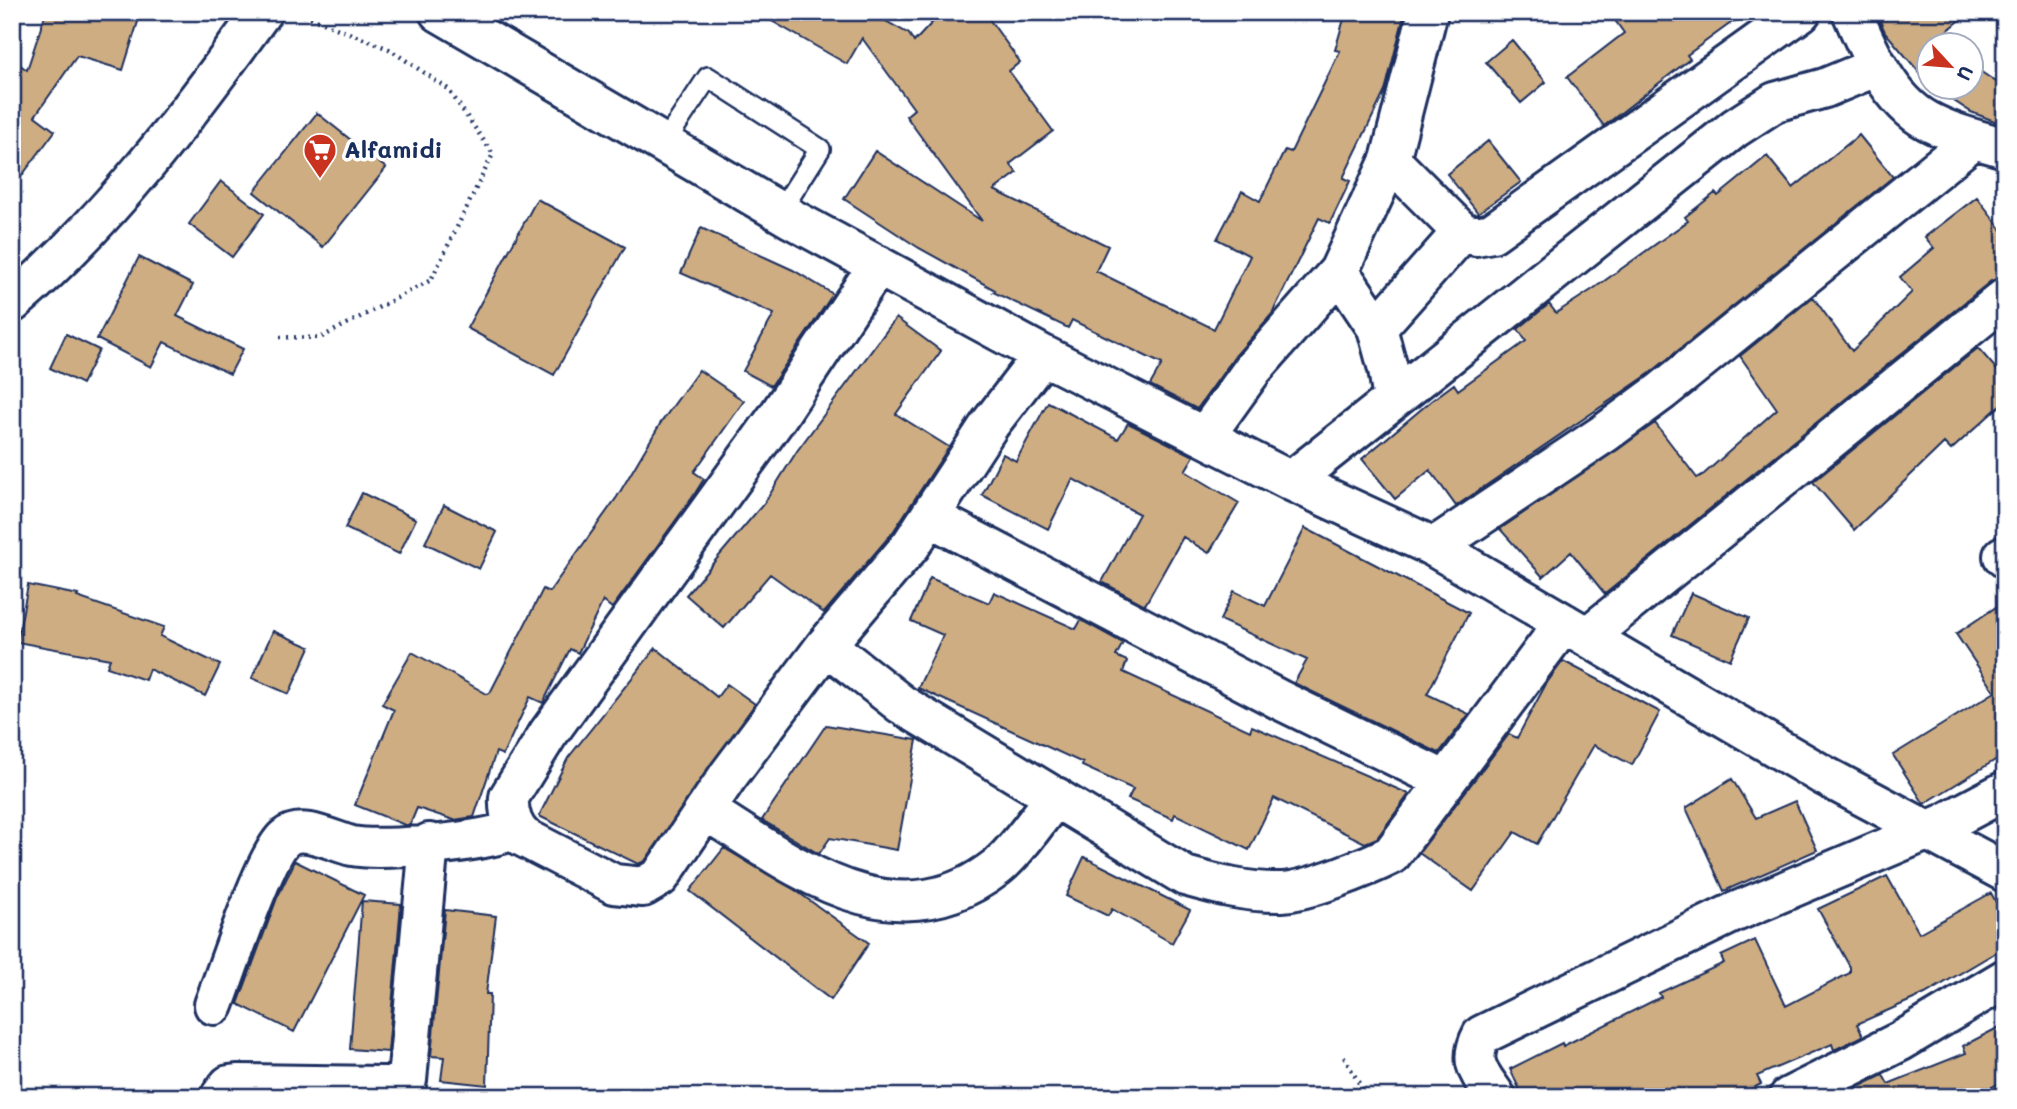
<svg xmlns="http://www.w3.org/2000/svg" width="2017" height="1109" viewBox="0 0 2017 1109" font-family="Mali,sans-serif">
<style>
.building{fill:#cfad82;stroke:#1b2f5e;stroke-width:2}
.lines{fill:none;stroke-linecap:round;stroke-linejoin:round}
.service-casing{stroke:#1b2f5e;stroke-width:24}
.minor-casing{stroke:#1b2f5e;stroke-width:44}
.secondary-casing{stroke:#1b2f5e;stroke-width:44}
.path{stroke:#1b2f5e;stroke-width:4.5;stroke-dasharray:2 5;stroke-linecap:butt}
.service{stroke:#fff;stroke-width:19}
.minor{stroke:#fff;stroke-width:38}
.secondary{stroke:#fff;stroke-width:38}
.labels{text-anchor:middle;stroke-width:7;stroke-linejoin:round;paint-order:stroke}
.poi-label{font-size:24px;font-weight:bold;fill:#1b2f5e;stroke:#fff;text-anchor:start}
</style>
<rect width="100%" height="100%" fill="#fff"/>
<filter id="ink" filterUnits="userSpaceOnUse"><feTurbulence type="fractalNoise" baseFrequency=".0143" numOctaves="2"/><feDisplacementMap in="SourceGraphic" scale="14" xChannelSelector="R" yChannelSelector="G"/><feConvolveMatrix kernelMatrix="1 2 1 2 8 2 1 2 1" color-interpolation-filters="sRGB"/></filter>
<g filter="url(#ink)">
<path class="building" d="M46,12H141L123,70L77,56L35,116L55,131L12,189V59L27,70Z
M756,12H876L875,15L909,34L914,42L942,12H984L1020,62L1009,71L1053,131L1010,164L1017,173L994,190L1108,246L1096,271L1214,329L1250,256L1217,239L1242,191L1260,201L1285,150L1291,152L1340,51L1335,50L1346,12H1405L1385,91L1343,178L1350,181L1330,223L1319,218L1272,314L1235,356L1197,409L1150,385L1162,364L1072,320L1068,328L993,292L995,290L919,248L844,199L875,151L982,221L906,116L914,109L862,38L847,64Z
M1609,12H1746L1687,55L1690,59L1604,126L1567,77L1624,33Z
M1876,12H1970L1935,41L1942,46H1929V84L1885,32Z
M1512,40L1546,82L1521,103L1486,62Z
M1971,65L2005,88V125L1971,112L1934,88H1971Z
M317,113L386,168L323,247L254,192Z
M1859,135L1893,177L1649,374L1456,506L1430,470L1395,499L1362,459L1431,401L1454,384L1458,390L1526,341L1518,329L1549,304L1556,313L1593,289L1688,221L1685,217L1715,193L1718,196L1767,156L1793,188Z
M1488,141L1521,182L1478,213L1447,174Z
M221,181L264,214L232,257L189,224Z
M1977,197L2005,234V277L1991,281L1605,594L1571,552L1543,577L1500,529L1655,423L1697,478L1704,474L1777,409L1740,356L1813,297L1852,351L1912,292L1900,277L1934,248L1925,237Z
M537,199L625,247L554,375L467,328Z
M701,228L793,270L833,294L771,386L743,371L774,314L681,273Z
M139,257L193,285L177,316L243,349L230,374L164,342L151,367L97,339Z
M896,318L941,351L896,414L949,447L893,532L824,613L770,574L724,628L686,595L765,502L797,451Z
M66,334L99,350L82,384L50,368Z
M1978,348L2005,379V401L1951,450L1944,443L1854,530L1813,482Z
M699,370L744,401L694,472L704,479L692,498L612,608L603,601L578,653L570,649L543,703L530,697L503,755L496,752L474,817L454,820L417,808L410,825H405L355,805L394,710L382,704L412,652L487,694L490,693L543,589L549,592L617,497L660,424Z
M1048,402L1118,439L1128,423L1194,456L1185,471L1239,503L1209,553L1183,537L1145,605L1102,582L1139,514L1073,479L1048,529L982,495L1003,454L1016,461Z
M362,493L416,519L399,554L345,528Z
M444,505L497,532L479,569L425,543Z
M1305,528L1469,613L1427,694L1469,714L1439,753L1294,683L1307,660L1220,620L1234,591L1265,606Z
M930,578L989,603L994,592L1076,629L1081,620L1123,643L1116,656L1127,661L1123,672L1250,731L1252,726L1409,794L1377,838L1365,843L1274,798L1249,850L1175,814L1173,819L1128,799L1133,789L1082,766L1083,763L918,688L943,635L911,621Z
M28,585L78,595L77,597L164,627L160,636L220,665L205,696L149,669L145,680L107,667L110,659L17,642Z
M1691,593L1749,618L1730,660L1672,635Z
M2005,601V754L1924,804L1893,755L1995,692L1956,634Z
M273,631L310,647L289,694L252,678Z
M656,648L717,697L727,684L755,704L645,861L638,864L539,816L568,758Z
M1563,661L1660,712L1632,765L1594,745L1537,844L1515,832L1473,891L1419,853L1509,734L1517,738L1546,684Z
M826,725L917,740L897,850L830,838L819,854L762,820Z
M1732,779L1756,818L1795,801L1817,850L1724,891L1686,808Z
M724,848L795,890L869,943L831,1000L690,891Z
M1084,857L1190,910L1172,943L1112,909L1108,916L1066,896Z
M295,861L364,895L294,1032L238,1004L277,898Z
M1887,876L1919,933L1991,893L2005,918V947L1925,994L1857,1024L1863,1036L1834,1050L1832,1044L1757,1076L1761,1084L1736,1097H1523L1510,1069L1562,1043L1563,1046L1661,997L1659,993L1724,963L1721,956L1755,940L1786,1006L1850,973V967L1818,909Z
M362,901L401,904L388,1052L350,1049Z
M445,910L496,916L486,994H490L487,1085L441,1080L444,1057L431,1056Z
M2005,1024V1080L1974,1097H1853L1850,1091L1883,1075L1888,1084L1966,1053L1963,1046Z"/>
<g class="lines">
<defs>
<path id="service" d="M663,145L708,77L820,149L780,212"/>
<path id="minor" d="M439,12L792,219L1043,355L1291,481L1434,547L1823,775L2005,872
M1852,12C1868,50 1890,101 1928,121C1952,134 1979,140 2005,148
M1390,160L1462,232L1476,236L1492,233L1801,12
M1339,271L1377,328
M1043,355L990,424L911,545L826,645L901,704L1185,876C1217,885 1248,893 1282,892C1308,891 1367,867 1391,855L1564,623
M1393,400L1388,369L1377,328L1462,232
M1205,436L1253,369L1339,271L1390,160L1428,12
M1291,481L1735,128L1775,102L1825,88L1878,66
M930,517L1280,700L1446,781
M1434,547L1605,433L1662,391L1974,139
M2003,556L2005,558
M1588,636L2005,298
M826,645L728,776L660,877L643,887L614,884L523,837C512,826 508,813 509,797L548,734L776,419L878,265
M705,810C795,866 894,947 997,867C1017,851 1038,818 1056,797
M214,1005C226,974 265,854 285,838C303,823 333,842 352,846C382,852 488,842 516,829
M220,1097L229,1085L237,1084L382,1086L399,1085L407,1080L429,843
M1496,1097C1480,1073 1467,1063 1482,1035L1735,912L1943,824L2005,791
M1789,1097L1901,1041L2005,979"/>
<path id="secondary" d="M12,303C110,219 187,116 262,12"/>
</defs>
<use href="#service" class="service-casing"/>
<use href="#minor" class="minor-casing"/>
<use href="#secondary" class="secondary-casing"/>
<path class="path" d="M280,337L320,338L431,280L493,154L448,89L389,49L298,13
M1344,1057L1367,1097"/>
<use href="#service" class="service"/>
<use href="#minor" class="minor"/>
<use href="#secondary" class="secondary"/>
</g>
</g>
<defs>
<symbol id="supermarket-pin" viewBox="-11 -11 22 30"><path d="M0 17L-7.5 6A9.5 9.5 0 1 1 7.5 6Z" fill="#c8321e" stroke="#fff"/><path d="M-6-5.5h2.5l.6 2H6L4.5 2H-2.5L-4.4-4H-6ZM-1.5 3.2a1.3 1.3 0 1 0 .1 0ZM3 3.2a1.3 1.3 0 1 0 .1 0Z" fill="#fff"/></symbol>
</defs>
<g fill-rule="evenodd">
<use href="#supermarket-pin" x="301" y="131" width="38" height="52"/>
</g>
<g class="labels">
<g class="poi-label">
<text x="344" y="158">Alfamidi</text>
</g>
</g>
<rect width="2017" height="1109" fill="none" stroke="#fff" stroke-width="42"/>
<rect x="21" y="21" width="1975" height="1067" fill="none" stroke="#1b2f5e" stroke-width="2.5" filter="url(#ink)"/>
<g transform="translate(1950 66) rotate(116)"><circle r="33" fill="#ffffff" stroke="#a4acbf" stroke-width="2"/>
<path d="M0-5L12 26L0 18L-12 26Z" fill="#c8321e"/>
<text y="-10" font-size="19" font-weight="bold" text-anchor="middle" fill="#1b2f5e">U</text>
</g>
</svg>
